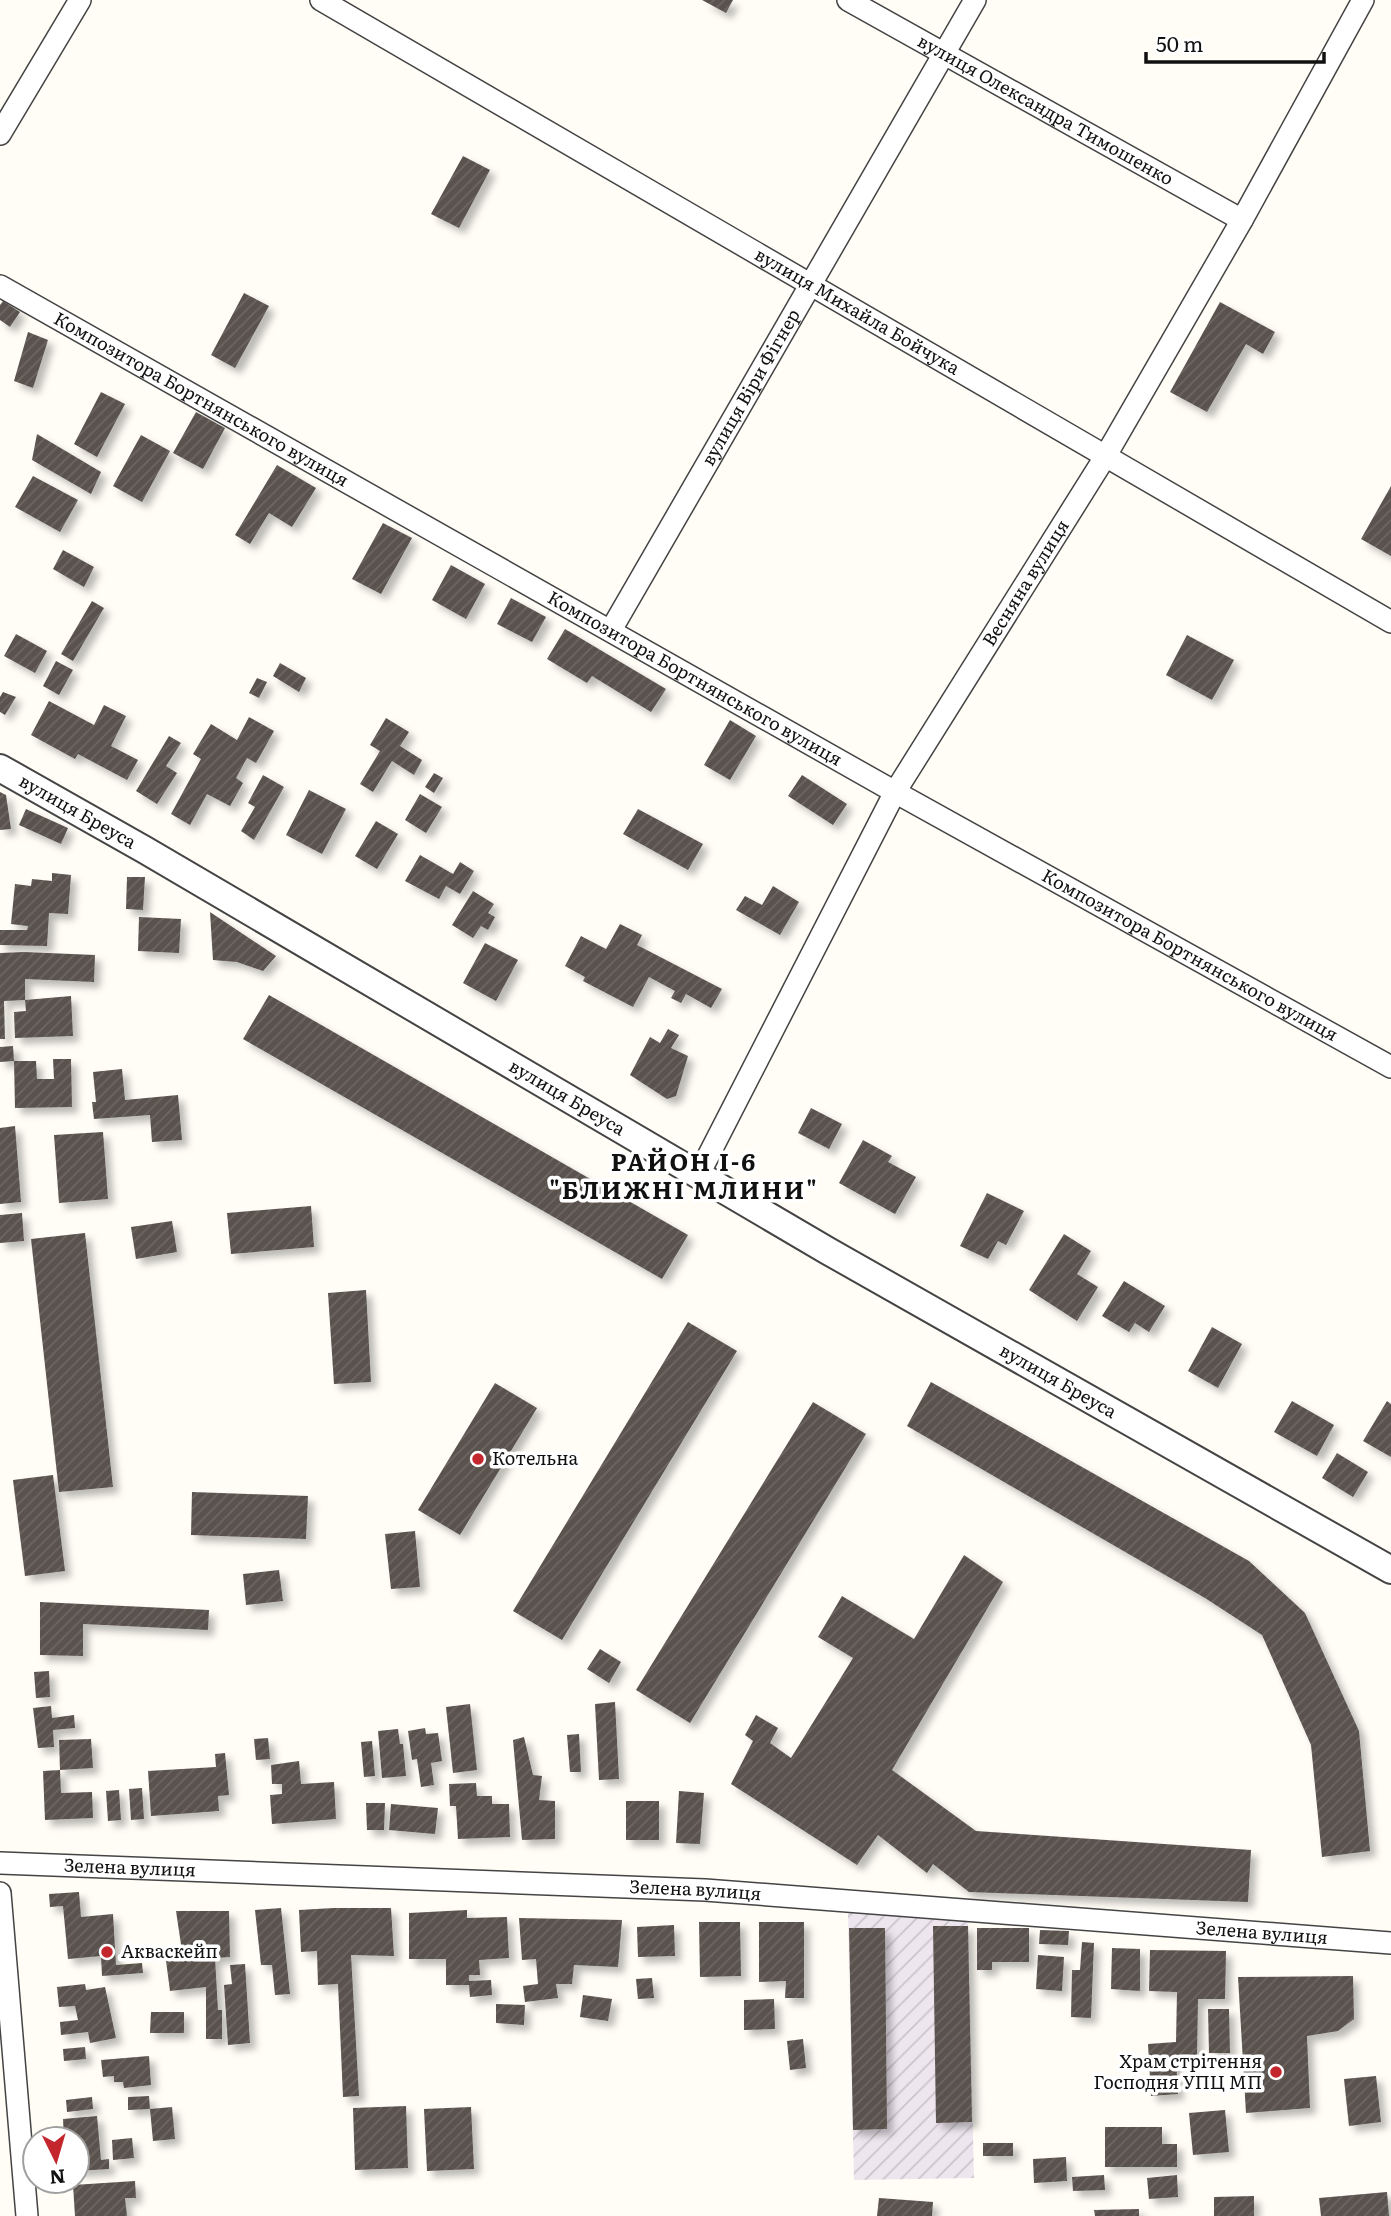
<svg xmlns="http://www.w3.org/2000/svg" width="1391" height="2216" viewBox="0 0 1391 2216" font-family="Literata,serif">
<style>
.industrial{fill:url(#industrial-furrows)}
.building{fill:url(#building-hatch);filter:url(#shadow)}
.lines{fill:none;stroke-linecap:round;stroke-linejoin:round}
.minor-casing{stroke:#444;stroke-width:24}
.tertiary-casing{stroke:#444;stroke-width:30}
.minor{stroke:#fff;stroke-width:21}
.tertiary{stroke:#fff;stroke-width:26}
.poi-dot{fill:#c4262e;stroke:#fff;stroke-width:2.5}
.labels{text-anchor:middle;stroke-width:7;stroke-linejoin:round;paint-order:stroke}
.street-label{font-size:18px;fill:#111;stroke:#fff}
.poi-label{font-size:18px;fill:#111;stroke:#fff;text-anchor:start}
.district-label{font-size:24px;font-weight:bold;letter-spacing:2px;fill:#111;stroke:#fff}
</style>
<defs>
<pattern id="industrial-furrows" width="10" height="10" patternUnits="userSpaceOnUse" patternTransform="scale(1.75)"><rect width="10" height="10" fill="#eee6ef"/><path d="M-1 1l2-2M0 10L10 0M9 11l2-2" fill="none" stroke="#cbc4cc"/></pattern>
<pattern id="building-hatch" width="6" height="6" patternUnits="userSpaceOnUse" patternTransform="scale(1.75)"><rect width="6" height="6" fill="#5a524d"/><path d="M-1 1l2-2M0 6l6-6M5 7l2-2" fill="none" stroke="#6d6662"/></pattern>
<filter id="shadow"><feDropShadow dx="6" dy="6" stdDeviation="3.5" flood-color="#0004"/></filter>
</defs>
<rect width="100%" height="100%" fill="#fffdf5"/>
<path class="industrial" d="M848,1911L968,1916L974,2178L854,2180Z"/>
<path class="building" d="M702,0H733L726,13Z
M463,156L490,170L459,228L431,214Z
M244,293L269,306L235,368L211,355Z
M3,301L20,312L10,327L0,320V305Z
M1220,302L1275,332L1263,354L1246,344L1207,412L1170,392Z
M28,332L48,340L33,388L14,381Z
M101,392L125,404L97,457L74,444Z
M196,412L225,428L203,469L173,453Z
M37,434L101,472L91,494L32,460Z
M141,435L170,451L142,502L113,486Z
M277,465L316,488L292,527L269,513L250,544L235,535Z
M33,476L78,500L60,532L15,507Z
M1391,486V556L1361,539Z
M383,523L412,538L381,594L352,579Z
M63,550L94,567L84,587L53,569Z
M451,565L485,584L466,619L432,600Z
M511,598L546,617L532,642L497,624Z
M92,601L104,608L73,661L61,654Z
M565,629L666,689L651,712L592,676L587,683L547,659Z
M16,634L47,651L35,673L4,656Z
M1187,635L1234,660L1212,700L1166,675Z
M56,661L73,670L59,695L43,686Z
M280,663L306,678L299,692L273,676Z
M257,678L267,682L259,698L249,693Z
M3,692L16,697L5,715L0,712V697Z
M49,701L94,725L104,705L126,716L111,746L138,760L127,780L78,754L75,759L31,735Z
M249,717L274,731L256,763L247,758L236,778L243,783L230,806L207,794L190,825L171,814L201,759L193,754L211,724L237,740Z
M386,718L409,732L400,746L422,760L414,775L392,761L373,792L360,784L380,751L370,745Z
M730,720L756,736L730,780L704,765Z
M169,736L181,743L166,766L177,773L157,804L136,791Z
M434,773L443,778L434,793L425,787Z
M263,775L284,787L254,840L241,831L255,807L248,803Z
M802,775L847,804L833,825L788,796Z
M309,790L346,809L322,854L286,835Z
M0,792L6,795L11,829L0,830Z
M420,794L442,807L426,833L405,820Z
M26,809L68,828L61,844L19,825Z
M638,809L703,844L688,870L623,834Z
M376,821L398,834L377,869L355,856Z
M420,855L453,874L460,862L474,871L460,894L446,886L439,899L405,881Z
M52,873L71,875L68,914L49,913L47,946L0,945V930H27L28,926L11,924L15,884L31,886L32,879L52,881Z
M127,877H145L143,910L126,909Z
M773,886L799,902L780,935L736,910L745,896L762,905Z
M473,891L494,904L488,913L495,917L488,930L481,926L473,938L452,925Z
M210,912L276,956L263,971L237,962L213,960Z
M139,917L181,919L179,953L138,951Z
M620,924L642,935L637,945L722,989L711,1008L686,994L681,1003L671,998L675,991L649,977L633,1007L583,981L585,977L565,966L581,936L606,949Z
M485,943L518,960L496,1001L463,983Z
M24,952L95,955L94,982L25,979V1000L4,1001L5,1039H0V953Z
M269,995L688,1235L662,1279L243,1039Z
M71,996L73,1036L15,1038L14,1012L26,1011L25,1000Z
M668,1029L679,1035L671,1048L688,1056L676,1096L667,1099L630,1075L650,1037L660,1043Z
M13,1046L14,1061H36L37,1079H54L53,1059H71L72,1107L15,1108L14,1061L0,1062V1047Z
M122,1069L125,1100L178,1095L182,1140L152,1142L150,1115L94,1119L92,1102H96L93,1072Z
M811,1108L842,1124L829,1149L798,1133Z
M15,1126L21,1202L0,1204V1128Z
M103,1132L108,1199L59,1203L54,1135Z
M863,1140L892,1156L888,1162L916,1177L895,1214L839,1183Z
M987,1193L1024,1211L1006,1245L998,1241L988,1259L960,1246Z
M311,1206L314,1247L231,1254L227,1213Z
M22,1213L24,1241L0,1243V1215Z
M172,1221L177,1252L136,1259L131,1227Z
M85,1233L113,1487L59,1492L31,1239Z
M1064,1234L1091,1251L1077,1274L1098,1287L1077,1321L1029,1290Z
M1124,1281L1165,1306L1149,1332L1135,1323L1129,1332L1102,1316Z
M366,1290L371,1382L334,1384L328,1293Z
M688,1322L737,1351L562,1640L513,1611Z
M1212,1327L1242,1344L1218,1388L1188,1371Z
M931,1382L1249,1561L1305,1613L1359,1731L1370,1851L1322,1857L1311,1745L1262,1635L1205,1598L907,1426Z
M495,1383L537,1408L460,1535L418,1510Z
M1292,1401L1334,1425L1317,1456L1274,1432Z
M1387,1401L1391,1404V1457L1363,1441Z
M813,1402L866,1434L690,1723L636,1690Z
M1337,1453L1368,1472L1353,1497L1322,1478Z
M53,1475L65,1571L25,1576L13,1480Z
M192,1492L308,1496L306,1539L191,1535Z
M415,1531L420,1587L391,1589L385,1534Z
M964,1555L1003,1582L892,1770L976,1831L1251,1850L1248,1902L969,1892L933,1864L927,1873L878,1835L857,1865L731,1784L753,1741L745,1735L756,1715L778,1728L770,1743L791,1758L853,1658L818,1637L842,1596L914,1639Z
M279,1570L283,1601L246,1605L243,1574Z
M40,1602L209,1610L208,1630L83,1624V1656L40,1655Z
M600,1649L621,1662L609,1683L587,1669Z
M49,1671L50,1697L36,1698L34,1672Z
M615,1702L619,1779L599,1780L595,1704Z
M470,1704L477,1770L453,1773L446,1707Z
M51,1706L52,1718L74,1715L75,1728L53,1730L54,1747L38,1748L33,1708Z
M425,1728L426,1734L438,1733L442,1761L431,1763L434,1785L421,1787L417,1759L412,1760L408,1731Z
M398,1729L400,1744H403L406,1776L382,1778L378,1731Z
M579,1734L581,1772H570L567,1735Z
M524,1737L533,1775L542,1776L539,1800L555,1801V1839L522,1840L513,1740Z
M268,1738L270,1759L256,1760L254,1739Z
M91,1739L93,1768L60,1770L59,1740Z
M372,1741L375,1776L364,1777L361,1742Z
M225,1753L229,1795L218,1796L219,1811L151,1816L148,1771L216,1767L215,1754Z
M299,1761L301,1784L334,1782L336,1819L272,1824L270,1795L282,1794V1784H272L271,1765Z
M60,1770L61,1793L92,1792L93,1818L45,1820L43,1771Z
M476,1783L477,1796H492V1804H509L510,1837L458,1839L456,1806H450L449,1784Z
M142,1788L144,1819L131,1820L129,1789Z
M119,1790L121,1820L108,1821L106,1791Z
M679,1791L704,1793L700,1844L676,1843Z
M626,1801H659V1840H626Z
M366,1803H385L384,1830H367Z
M391,1804L438,1808L435,1834L389,1830Z
M79,1892L81,1917L113,1914L116,1965L142,1963L143,1973L102,1976L101,1956L68,1959L63,1906L50,1907L49,1894Z
M281,1908L290,1994L275,1995L272,1965H261L255,1910Z
M334,1908H391L394,1956L351,1955L359,2096L343,2097L338,1984L318,1985L317,1951L301,1952L299,1910Z
M467,1910V1918L507,1917L509,1958L479,1960L480,1975H469V1981L491,1980L492,1995L470,1997L469,1985H446V1959H409V1913Z
M176,1911H229L230,1957L215,1958L218,2010H222V2039H206V1987L170,1991L165,1953L182,1951Z
M519,1918L622,1920L618,1967L574,1965L572,1984H556L558,1998L525,2002L523,1986L538,1984L536,1959L522,1960Z
M699,1922H740L741,1976L700,1977Z
M759,1922H804V1998H785L786,1981L759,1982Z
M674,1925L675,1956L638,1957L637,1927Z
M933,1926H968L972,2122L936,2123Z
M849,1928H885L887,2129L853,2130Z
M977,1928H1029V1962H992V1970H977Z
M1040,1930L1069,1931L1068,1945L1039,1944Z
M1082,1942L1094,1943L1091,2018L1071,2017L1072,1970H1080Z
M1112,1948L1140,1949V1991L1111,1989Z
M1150,1950L1226,1951L1225,1999H1198L1197,2058H1176L1178,2094L1151,2096L1148,2044L1176,2042L1177,1992L1149,1991Z
M1038,1955L1064,1957L1062,1991L1036,1989Z
M245,1964L250,2043L228,2045L224,1985L232,1984L230,1965Z
M1353,1976L1354,2019L1338,2031L1307,2036L1310,2108L1246,2113L1238,1977Z
M652,1978L654,1998L638,1999L636,1979Z
M85,1984L86,1990L105,1987L116,2038L90,2043L88,2032L61,2035L60,2022L78,2020L75,2006L59,2007L57,1987Z
M583,1995L612,1999L608,2021L580,2017Z
M774,1999L775,2029L744,2030V2000Z
M496,2004L525,2005L524,2025L496,2023Z
M1208,2009H1229L1230,2053H1209Z
M151,2012H184V2033H150Z
M803,2039L806,2068L790,2070L787,2041Z
M85,2047L86,2059L64,2061L63,2049Z
M149,2056L151,2085L124,2088L123,2082H114V2076L103,2077L101,2060Z
M1376,2076L1381,2122L1349,2126L1344,2079Z
M149,2096L150,2109L172,2107L175,2139L153,2141L150,2109L128,2110V2097Z
M92,2097L93,2109L67,2112L66,2100Z
M406,2106L408,2168L355,2170L353,2108Z
M471,2107L474,2169L427,2171L424,2109Z
M1225,2110L1229,2152L1193,2155L1189,2113Z
M97,2116L101,2160L109,2159V2169L77,2171V2139H64L63,2119Z
M1105,2127H1162V2144H1177V2167H1105Z
M132,2138L134,2158L113,2160L112,2140Z
M983,2143H1013V2156H983Z
M1066,2157L1067,2181L1034,2183L1033,2159Z
M1104,2175L1105,2190L1073,2191L1072,2177Z
M1177,2175L1178,2197L1149,2199L1147,2178Z
M135,2181L136,2198H125L127,2216H75L73,2185Z
M1387,2192L1389,2216H1321L1319,2198Z
M1254,2196V2216H1214V2197Z
M879,2198L933,2202L932,2216H877Z
M1139,2209V2216H1095L1094,2210Z"/>
<g class="lines">
<defs>
<g id="minor">
<path id="s1" d="M321,0L1391,622"/>
<path id="s2" d="M848,0L1242,220"/>
<path d="M0,134L80,0"/>
<path id="s3" d="M0,286L895,792L1391,1067"/>
<path id="s4" d="M611,630L975,0"/>
<path id="s5" d="M699,1174L895,792L1105,457L1242,220L1363,0"/>
<path id="s6" d="M0,1863L705,1890L1391,1943"/>
<path d="M0,1893L27,2216"/>
</g>
<g id="tertiary">
<path id="s7" d="M0,768L145,850L828,1251L1391,1570"/>
</g>
</defs>
<use href="#minor" class="minor-casing"/>
<use href="#tertiary" class="tertiary-casing"/>
<use href="#minor" class="minor"/>
<use href="#tertiary" class="tertiary"/>
</g>
<g class="poi-dot">
<circle cx="478" cy="1459" r="7"/>
<circle cx="107" cy="1952" r="7"/>
<circle cx="1276" cy="2072" r="7"/>
</g>
<g class="labels">
<g class="street-label">
<text dy="6" stroke="none"><textPath href="#s2" startOffset="226">вулиця Олександра Тимошенко</textPath></text>
<text dy="6" stroke="none"><textPath href="#s1" startOffset="620">вулиця Михайла Бойчука</textPath></text>
<text dy="6" stroke="none"><textPath href="#s4" startOffset="280">вулиця Віри Фігнер</textPath></text>
<text dy="6" stroke="none"><textPath href="#s3" startOffset="231">Композитора Бортнянського вулиця</textPath></text>
<text dy="6" stroke="none"><textPath href="#s5" startOffset="676">Весняна вулиця</textPath></text>
<text dy="6" stroke="none"><textPath href="#s3" startOffset="798">Композитора Бортнянського вулиця</textPath></text>
<text dy="6" stroke="none"><textPath href="#s7" startOffset="89">вулиця Бреуса</textPath></text>
<text dy="6" stroke="none"><textPath href="#s3" startOffset="1365">Композитора Бортнянського вулиця</textPath></text>
<text dy="6" stroke="none"><textPath href="#s7" startOffset="656">вулиця Бреуса</textPath></text>
<text dy="6" stroke="none"><textPath href="#s7" startOffset="1223">вулиця Бреуса</textPath></text>
<text dy="6" stroke="none"><textPath href="#s6" startOffset="130">Зелена вулиця</textPath></text>
<text dy="6" stroke="none"><textPath href="#s6" startOffset="696">Зелена вулиця</textPath></text>
<text dy="6" stroke="none"><textPath href="#s6" startOffset="1264">Зелена вулиця</textPath></text>
</g>
<g class="poi-label">
<text x="492" y="1465">Котельна</text>
<text x="121" y="1958">Акваскейп</text>
<text x="1262" y="2068" text-anchor="end">Храм стрітення<tspan x="1262" dy="21">Господня УПЦ МП</tspan></text>
</g>
<g class="district-label">
<text x="684" y="1171">РАЙОН І-6<tspan x="684" dy="28">"БЛИЖНІ МЛИНИ"</tspan></text>
</g>
</g>
<g transform="translate(56 2160) rotate(175)"><circle r="33" fill="#ffffff" stroke="#a0a0a0" stroke-width="2"/>
<path d="M0-5L12 26L0 18L-12 26Z" fill="#c4262e"/>
<text y="-10" font-size="19" font-weight="bold" text-anchor="middle" fill="#111111">N</text>
</g>
<path d="M1146 52v10h178v-10" fill="none" stroke="#111111" stroke-width="3.5"/>
<text x="1156" y="52" font-size="21" fill="#111111" stroke="#ffffff" stroke-width="5" paint-order="stroke">50 m</text>
</svg>
